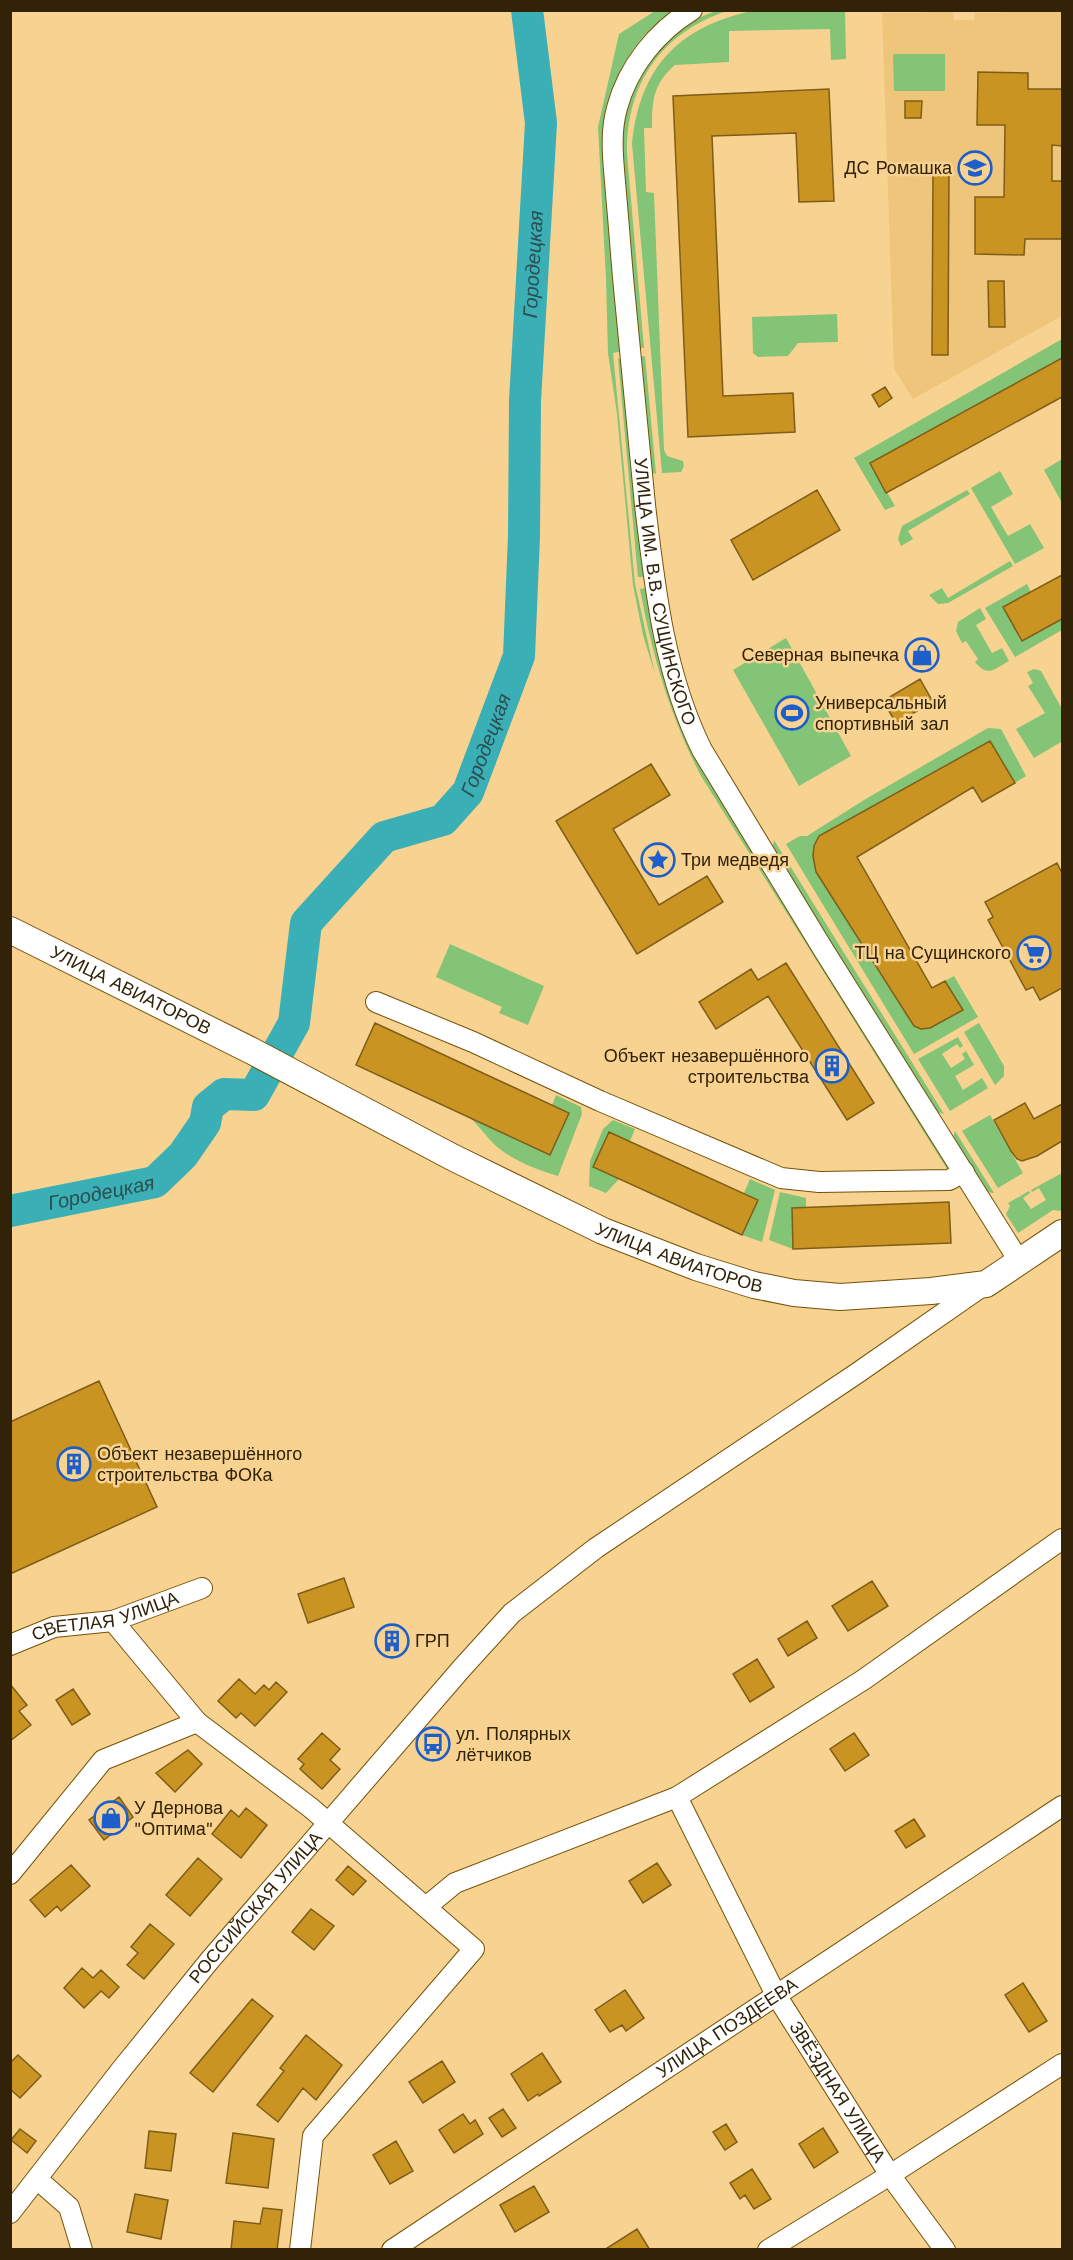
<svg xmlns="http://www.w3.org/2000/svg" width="1073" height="2260" viewBox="0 0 1073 2260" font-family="'Work Sans',sans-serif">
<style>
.built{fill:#efc57c}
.green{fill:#83c476}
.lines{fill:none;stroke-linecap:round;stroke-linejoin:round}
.river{stroke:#3aafb5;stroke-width:32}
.building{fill:#ca9422;stroke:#7e5d18;stroke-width:1.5}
.minor-casing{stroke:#735206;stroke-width:22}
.major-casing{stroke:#735206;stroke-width:28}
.minor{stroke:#fff;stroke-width:20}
.major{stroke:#fff;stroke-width:26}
.labels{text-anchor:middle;stroke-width:5;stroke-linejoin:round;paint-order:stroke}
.poi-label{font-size:18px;fill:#322308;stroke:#f8d291;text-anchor:start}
.street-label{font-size:18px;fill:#322308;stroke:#f8d291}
.water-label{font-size:20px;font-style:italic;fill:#2c4e50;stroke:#f8d291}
</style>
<rect width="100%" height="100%" fill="#f8d291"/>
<path class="built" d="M1062,11V316L913,399L894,369L882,13L953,12L954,20H974L975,13Z"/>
<path class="green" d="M655,11H672C634,36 609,82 604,126C600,155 607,198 610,228C614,269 618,310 622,351L613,353L635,584L655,674L643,635L633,585L617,414L608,353L606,279L598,127L619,34Z
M716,11H727C661,33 626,84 627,154L644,348H638C635,306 631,263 628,221C626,193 620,158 623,130C630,77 664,27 716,11Z
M751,11H845L846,59L831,60L830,29L729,31V62L675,65C653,84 652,101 652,128H644L646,192L654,193L664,450L667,456L683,461L684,466L681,472L662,473L632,144C640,68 677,28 751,11Z
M893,54H945V91H894Z
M837,314L838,342L798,343L788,356L758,357L753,353L752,317Z
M1062,339V358L870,463L895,506L885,510L854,458Z
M645,356L656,474L651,472L639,357Z
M622,358L644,577H638L618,359Z
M1062,459V503L1044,470Z
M1000,471L1013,494L991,507L1008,536L1030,524L1044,548L1015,564L971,488Z
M967,490L970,494L908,531L913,539L901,546L898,539L902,526Z
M1010,561L1013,566L948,603L938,604L929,595L942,588L948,598Z
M1027,584L1031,592L1004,607L1021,641L1062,619V630L1015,657L985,608Z
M645,588L657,648L692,749L704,774L948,1163L947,1169L701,776C670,716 652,655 640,589Z
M980,608L986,619L976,625L992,653L1002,648L1009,661C994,669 988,678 975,662L978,659L966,641L962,643L956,631L958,622Z
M786,638L851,756L799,786L733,670Z
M1034,669L1041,671L1062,709V744L1061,742L1034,758L1016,729L1045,713L1028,686L1033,683L1027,672Z
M988,728L1001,729L1026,776L1015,783L990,742L819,836C812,849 813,858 816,872L914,1026L921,1029L962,1010L945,981L954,976L978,1017L914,1054L786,844L800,836H807L864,800Z
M774,840L944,1114L937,1112L776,855L773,845Z
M450,944L544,986L528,1025L499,1013L502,1007L436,977Z
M979,1023L1004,1066V1076L995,1085L964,1032Z
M958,1037L963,1046L960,1048L957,1044L942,1054L951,1068L965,1059L962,1054L966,1051L974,1065L955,1076L963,1090L982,1078L988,1088L950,1111L918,1059Z
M556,1095L581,1107L582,1114L558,1176C535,1169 508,1159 491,1141C483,1132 478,1125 469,1117L569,1113L552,1105Z
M990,1115L1023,1173L998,1188L962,1131Z
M613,1120L635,1129L630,1141L609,1132L619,1179L606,1193L589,1186L590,1161L603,1129Z
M955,1131L994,1193L986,1192L953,1138Z
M1062,1173V1211L1053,1210L1018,1233L1006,1214L1010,1206L1008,1203L1029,1191L1030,1193L1023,1198L1031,1209L1046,1200L1039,1188L1032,1192L1031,1190Z
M750,1179L775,1190L762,1242L742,1235L758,1200L744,1193Z
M780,1192L806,1198V1208L792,1209L793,1249L769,1240Z"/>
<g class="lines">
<path class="river" id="s1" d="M10,1211L155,1182L183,1155L205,1123L208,1107L224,1094L254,1095L294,1023L306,923L384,837L443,820L468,792L519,656L524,536L525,401L541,123L527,10"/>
</g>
<path class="building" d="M978,72L1028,73V89H1062V146L1052,145V181H1062V239H1025L1024,255L975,254V197H1004L1005,125H977Z
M829,89L834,201L799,202L796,133L712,136L723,396L793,393L795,432L688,437L673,96Z
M905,101H922L921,118H905Z
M933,172H949L948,355H932Z
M988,281H1004L1005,327H989Z
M1062,358V397L886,493L870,463Z
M885,387L892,398L879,407L872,395Z
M817,490L840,530L753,580L731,540Z
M1062,575V619L1022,641L1003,607Z
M920,679L933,702L896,723L883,701Z
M990,741L1015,783L982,802L973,787L857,857L932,988L945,981L963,1010L930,1028L921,1029L914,1026L816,872L813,856L814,846L819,836Z
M651,764L670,795L613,829L659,905L707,876L723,902L637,954L556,821Z
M1057,863L1062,873V988L1040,1000L1033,987L1026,990L988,920L993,917L985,902Z
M786,963L874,1103L847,1120L768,996L716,1029L699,1002L751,969L758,980Z
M375,1023L569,1113L550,1155L356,1065Z
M1025,1103L1034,1119L1062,1104V1141L1037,1156L1022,1161L1017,1159L1011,1151L994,1120Z
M609,1132L758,1200L742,1235L593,1167Z
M949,1202L951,1243L793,1249L792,1208Z
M99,1381L157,1507L10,1574V1422Z
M344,1578L354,1607L308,1623L298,1594Z
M872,1581L888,1606L848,1631L832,1606Z
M807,1621L817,1638L788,1656L778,1639Z
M387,1628L405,1638L396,1654L378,1645Z
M757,1659L774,1687L750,1702L733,1674Z
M239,1679L255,1694L264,1685L269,1690L276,1682L287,1692L255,1726L241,1713L236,1718L218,1701Z
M10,1684L27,1705L19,1711L31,1725L10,1741Z
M73,1689L90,1714L72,1725L56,1700Z
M322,1733L340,1749L330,1760L340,1769L322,1789L300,1769L304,1764L298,1759Z
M854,1733L869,1755L845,1771L830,1749Z
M188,1750L202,1764L175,1792L156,1773Z
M119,1797L133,1817L104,1840L89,1820Z
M246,1808L267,1825L241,1858L212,1834L231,1810L239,1817Z
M914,1819L925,1836L906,1848L895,1831Z
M198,1858L222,1879L190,1916L166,1895Z
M657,1863L671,1885L643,1903L629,1881Z
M71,1865L90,1886L61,1911L57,1906L45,1917L30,1900Z
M348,1866L366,1881L353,1895L336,1880Z
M311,1909L334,1926L314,1950L292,1932Z
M150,1924L174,1944L144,1979L127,1965L138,1953L131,1947Z
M82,1968L93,1978L101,1970L119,1987L109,1998L101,1991L84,2008L64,1988Z
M1023,1983L1047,2021L1029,2032L1005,1995Z
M625,1990L644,2018L626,2031L622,2025L610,2032L595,2010Z
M252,1999L273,2016L213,2092L190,2073Z
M306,2035L342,2065L316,2100L303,2088L278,2122L257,2105L284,2071L280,2068Z
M542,2053L561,2082L539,2096L538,2094L528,2101L511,2074Z
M18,2055L41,2076L20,2098L10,2089V2063Z
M442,2061L455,2082L423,2103L409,2082Z
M503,2109L516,2128L502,2137L489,2118Z
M463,2114L470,2124L475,2120L483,2134L454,2153L439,2130Z
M726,2124L737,2142L725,2150L713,2132Z
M823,2128L838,2152L814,2168L799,2144Z
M20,2129L36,2141L27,2153L11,2140Z
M149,2131L176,2134L171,2171L145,2168Z
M233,2133L274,2139L268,2188L226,2183Z
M396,2141L413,2171L390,2184L373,2155Z
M752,2169L771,2199L754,2209L745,2195L740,2199L730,2183Z
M534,2186L549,2212L515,2232L500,2205Z
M135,2194L168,2200L161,2239L127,2232Z
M263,2208L282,2210L277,2250H231L234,2221L260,2224Z
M637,2229L650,2250H604Z"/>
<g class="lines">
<defs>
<g id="minor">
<path id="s2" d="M692,10C656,32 628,67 617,108C609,136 614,166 616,194C619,225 621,257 624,288C631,361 638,433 645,505C655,589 664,673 702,750L823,949L1019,1261"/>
<path d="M376,1002L473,1042L600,1101L781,1178L819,1182L949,1180L964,1172"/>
<path d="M113,1621L197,1722L311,1808L474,1949L313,2136L300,2250"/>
<path id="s3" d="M10,1645L54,1627L113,1621L202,1588"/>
<path id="s4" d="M677,1797L776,1995L890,2175L945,2250"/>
<path d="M10,1874L103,1760L197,1722"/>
<path d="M426,1907L455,1883L677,1797L863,1680L1062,1539"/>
<path d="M37,2179L69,2207L82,2250"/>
<path id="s5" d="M10,2213L121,2070L210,1960L462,1668L512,1613L596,1548L856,1374L984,1285"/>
<path id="s6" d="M392,2250L1062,1806"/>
<path d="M768,2250L890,2175L1062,2064"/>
</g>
<g id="major">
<path id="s7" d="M10,930L252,1051L452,1157L603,1231L696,1267L754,1285L794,1293L840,1297L931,1291L986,1284L1062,1233"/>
</g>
</defs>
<use href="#minor" class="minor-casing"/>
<use href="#major" class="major-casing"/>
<use href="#minor" class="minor"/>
<use href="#major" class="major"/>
</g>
<defs>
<symbol id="school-ring" viewBox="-11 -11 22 22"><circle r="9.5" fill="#f8d291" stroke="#1e5eca" stroke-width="1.5"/><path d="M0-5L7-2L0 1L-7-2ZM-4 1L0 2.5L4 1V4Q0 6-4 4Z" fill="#1e5eca"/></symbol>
<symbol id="shop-ring" viewBox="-11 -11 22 22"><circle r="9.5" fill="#f8d291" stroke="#1e5eca" stroke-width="1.5"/><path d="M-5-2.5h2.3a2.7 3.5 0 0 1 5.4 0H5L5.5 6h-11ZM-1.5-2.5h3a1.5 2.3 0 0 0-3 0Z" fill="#1e5eca"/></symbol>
<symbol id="stadium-ring" viewBox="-11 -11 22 22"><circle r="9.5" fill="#f8d291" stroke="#1e5eca" stroke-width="1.5"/><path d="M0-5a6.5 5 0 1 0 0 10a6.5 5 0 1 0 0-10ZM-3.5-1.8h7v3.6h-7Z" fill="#1e5eca"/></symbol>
<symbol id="sight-ring" viewBox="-11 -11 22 22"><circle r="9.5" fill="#f8d291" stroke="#1e5eca" stroke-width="1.5"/><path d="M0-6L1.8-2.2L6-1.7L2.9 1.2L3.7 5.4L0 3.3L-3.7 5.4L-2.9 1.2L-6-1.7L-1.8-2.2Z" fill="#1e5eca"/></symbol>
<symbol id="supermarket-ring" viewBox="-11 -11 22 22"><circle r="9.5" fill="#f8d291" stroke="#1e5eca" stroke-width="1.5"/><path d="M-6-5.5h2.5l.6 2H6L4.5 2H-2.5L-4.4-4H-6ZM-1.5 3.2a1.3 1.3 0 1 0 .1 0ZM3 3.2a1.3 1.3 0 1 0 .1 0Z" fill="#1e5eca"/></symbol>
<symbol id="building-ring" viewBox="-11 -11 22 22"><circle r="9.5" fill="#f8d291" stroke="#1e5eca" stroke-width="1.5"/><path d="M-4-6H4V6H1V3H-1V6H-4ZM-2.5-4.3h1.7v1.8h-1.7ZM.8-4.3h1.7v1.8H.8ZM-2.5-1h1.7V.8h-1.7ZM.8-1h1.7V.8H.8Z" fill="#1e5eca"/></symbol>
<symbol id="bus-ring" viewBox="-11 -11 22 22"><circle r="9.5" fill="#f8d291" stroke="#1e5eca" stroke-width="1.5"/><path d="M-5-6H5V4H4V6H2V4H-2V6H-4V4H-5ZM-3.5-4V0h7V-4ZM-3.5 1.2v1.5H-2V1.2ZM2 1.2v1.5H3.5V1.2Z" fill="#1e5eca"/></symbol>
</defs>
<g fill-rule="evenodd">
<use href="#school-ring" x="956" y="149" width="38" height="38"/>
<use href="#shop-ring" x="903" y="636" width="38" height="38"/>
<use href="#stadium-ring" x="773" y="694" width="38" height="38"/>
<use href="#sight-ring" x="639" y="841" width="38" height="38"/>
<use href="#supermarket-ring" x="1015" y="934" width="38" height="38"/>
<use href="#building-ring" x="813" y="1047" width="38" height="38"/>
<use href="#building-ring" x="55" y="1445" width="38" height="38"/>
<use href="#building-ring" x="373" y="1622" width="38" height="38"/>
<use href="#bus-ring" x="414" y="1725" width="38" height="38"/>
<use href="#shop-ring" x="92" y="1799" width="38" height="38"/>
</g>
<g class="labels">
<g class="poi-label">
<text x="952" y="174" text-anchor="end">ДС Ромашка</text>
<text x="899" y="661" text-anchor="end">Северная выпечка</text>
<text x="815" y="709">Универсальный<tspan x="815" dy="21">спортивный зал</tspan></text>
<text x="681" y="866">Три медведя</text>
<text x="1011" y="959" text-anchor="end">ТЦ на Сущинского</text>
<text x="809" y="1062" text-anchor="end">Объект незавершённого<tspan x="809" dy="21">строительства</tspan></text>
<text x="97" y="1460">Объект незавершённого<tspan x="97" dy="21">строительства ФОКа</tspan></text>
<text x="415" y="1647">ГРП</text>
<text x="456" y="1740">ул. Полярных<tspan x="456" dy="21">лётчиков</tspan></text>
<text x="134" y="1814">У Дернова<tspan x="134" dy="21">"Оптима"</tspan></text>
</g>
<g class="street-label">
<text dy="6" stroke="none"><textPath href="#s2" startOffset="614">УЛИЦА ИМ. В.В. СУЩИНСКОГО</textPath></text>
<text dy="6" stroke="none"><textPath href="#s7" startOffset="135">УЛИЦА АВИАТОРОВ</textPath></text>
<text dy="6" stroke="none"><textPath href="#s7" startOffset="746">УЛИЦА АВИАТОРОВ</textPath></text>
<text dy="6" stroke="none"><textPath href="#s3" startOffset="100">СВЕТЛАЯ УЛИЦА</textPath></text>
<text dy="6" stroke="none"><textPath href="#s5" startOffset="392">РОССИЙСКАЯ УЛИЦА</textPath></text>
<text dy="6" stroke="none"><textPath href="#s6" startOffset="402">УЛИЦА ПОЗДЕЕВА</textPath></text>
<text dy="6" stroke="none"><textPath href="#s4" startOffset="336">ЗВЁЗДНАЯ УЛИЦА</textPath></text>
</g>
<g class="water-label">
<text dy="7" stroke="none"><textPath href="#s1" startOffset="1228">Городецкая</textPath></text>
<text dy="7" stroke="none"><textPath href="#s1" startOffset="741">Городецкая</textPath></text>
<text dy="7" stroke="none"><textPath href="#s1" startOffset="93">Городецкая</textPath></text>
</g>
</g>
<rect width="1073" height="2260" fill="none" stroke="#322308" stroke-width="24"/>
</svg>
